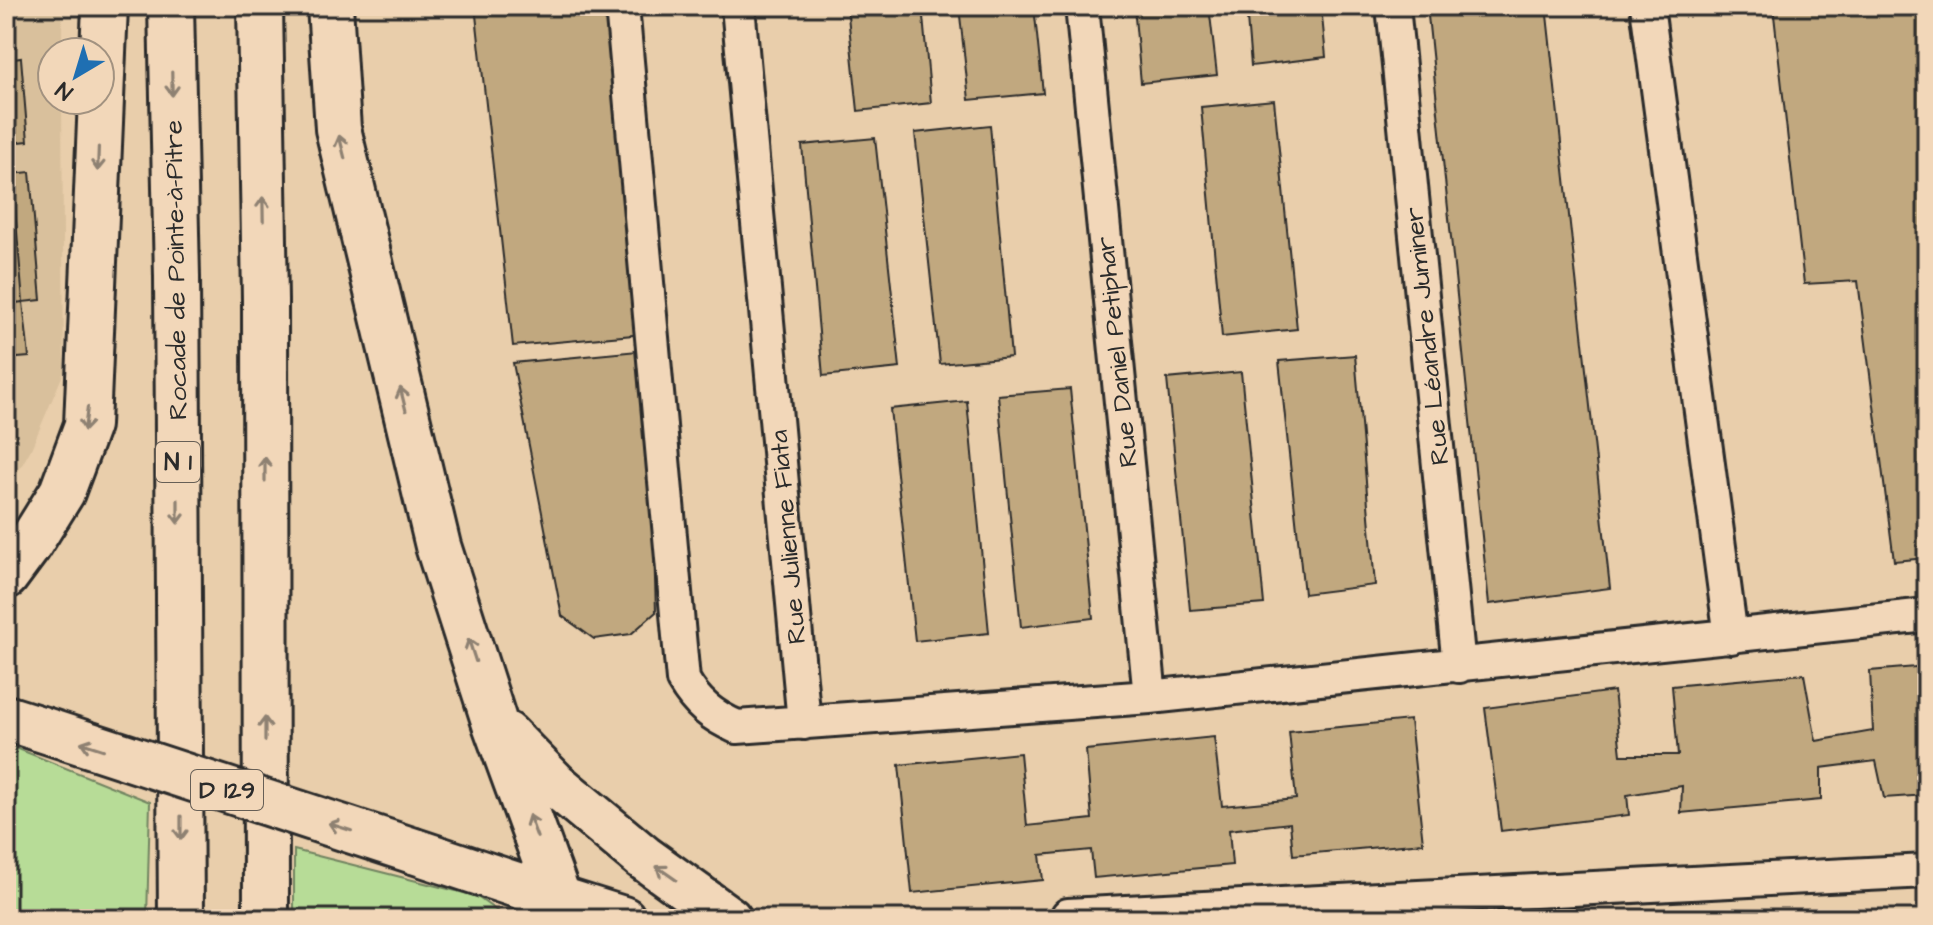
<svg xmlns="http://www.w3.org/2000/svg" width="1933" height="925" viewBox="0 0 1933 925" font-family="'Architects Daughter',sans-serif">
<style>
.built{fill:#d9c09c}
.green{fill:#b7dc97;stroke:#718461;stroke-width:2}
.building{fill:#c1a87f;stroke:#2b2b2b;stroke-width:2}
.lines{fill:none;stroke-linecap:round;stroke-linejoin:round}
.service-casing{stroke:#2b2b2b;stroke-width:38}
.primary-casing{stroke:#2b2b2b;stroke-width:50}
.trunk-casing{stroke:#2b2b2b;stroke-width:50}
.service{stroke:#f2d7b9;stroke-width:32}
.primary{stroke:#f2d7b9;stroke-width:44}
.trunk{stroke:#f2d7b9;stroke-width:44}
.trunk-bridge-casing{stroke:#2b2b2b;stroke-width:50;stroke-linecap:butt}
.trunk-bridge{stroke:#f2d7b9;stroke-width:44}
.oneway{stroke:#8e8172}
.labels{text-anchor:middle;stroke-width:6;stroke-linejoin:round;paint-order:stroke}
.shield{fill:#f2d7b9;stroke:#675f56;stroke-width:2}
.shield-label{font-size:24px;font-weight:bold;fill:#2b2b2b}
.street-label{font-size:26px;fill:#2b2b2b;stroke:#f2d7b9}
</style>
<rect width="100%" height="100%" fill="#e9ceab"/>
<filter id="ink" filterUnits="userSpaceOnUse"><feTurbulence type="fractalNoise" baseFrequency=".0125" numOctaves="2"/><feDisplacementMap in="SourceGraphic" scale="16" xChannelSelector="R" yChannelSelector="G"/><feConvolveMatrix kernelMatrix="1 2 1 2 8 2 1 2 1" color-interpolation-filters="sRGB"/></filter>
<g filter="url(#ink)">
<path class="built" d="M6,6H62V52H52V100H62L64,372L31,449L6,493Z"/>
<path class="green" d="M6,744L150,802L147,919H6Z
M294,850L476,896L508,919H294Z"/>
<path class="building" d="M475,6H608L644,334L513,346Z
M847,6H922L931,103L858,111Z
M959,6H1034L1043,93L969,100Z
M1134,6H1209L1217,75L1141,83Z
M1246,6H1321L1326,57L1251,66Z
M1427,6H1546L1610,588L1489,604Z
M1773,6H1927V558L1894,561L1858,281L1804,284Z
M21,58L28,141L9,143L6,60Z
M1274,100L1297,329L1222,337L1201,107Z
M990,125L1011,357L940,364L915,133Z
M875,138L900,368L823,376L802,145Z
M6,143H9L12,174L6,175Z
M30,172L41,300L23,302L12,174Z
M12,174L23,302L6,304V175Z
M23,302L29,357L6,359V304Z
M648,350L656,612L631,634L594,639L562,616L513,363Z
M1355,355L1375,585L1304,594L1279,361Z
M1241,372L1264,604L1190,610L1167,379Z
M1070,389L1093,618L1021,627L998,395Z
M967,401L989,633L915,641L890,409Z
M1927,666V795L1884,798L1876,761L1821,768V800L1681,813L1682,786L1627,795L1629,815L1501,831L1485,708L1614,691L1621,755H1678L1672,686L1804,674L1816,741L1873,731L1870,671Z
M1410,720L1423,843L1293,855L1290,823L1229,830L1232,865L1094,878L1091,850L1040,855L1043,880L912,893L899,765L1020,753L1027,826L1092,819L1086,750L1214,737L1222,806L1296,799L1289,732Z"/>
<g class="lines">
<defs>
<path id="service" d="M622,6L683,680C697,704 712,716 737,727L1150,697L1927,615
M738,6L804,723
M1082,6L1150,697
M1393,6L1459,666
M1647,6L1731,637
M1068,915L1927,871"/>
<path id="primary" d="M559,899L623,919"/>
<path id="trunk" d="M171,6L177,277L181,919
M260,6L265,300L266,919
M330,6L338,129L438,546L495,724L559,899L569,919
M6,576L29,545L62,492L87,425L105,6
M6,718L41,729
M506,734L555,784L643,857L729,919
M414,851L559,899"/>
</defs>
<use href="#service" class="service-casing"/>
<use href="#primary" class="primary-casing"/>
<use href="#trunk" class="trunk-casing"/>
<use href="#service" class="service"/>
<use href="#primary" class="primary"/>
<use href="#trunk" class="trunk"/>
<defs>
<path id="trunk-bridge" d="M41,729L414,851"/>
</defs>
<use href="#trunk-bridge" class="trunk-bridge-casing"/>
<use href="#trunk-bridge" class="trunk-bridge"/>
</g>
<defs><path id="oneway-shaft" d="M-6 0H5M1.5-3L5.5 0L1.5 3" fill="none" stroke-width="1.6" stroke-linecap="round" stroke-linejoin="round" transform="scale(2)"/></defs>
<g class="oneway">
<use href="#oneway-shaft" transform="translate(172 84) rotate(89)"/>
<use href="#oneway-shaft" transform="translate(342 147) rotate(-104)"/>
<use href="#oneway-shaft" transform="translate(98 159) rotate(92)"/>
<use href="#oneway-shaft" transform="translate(263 209) rotate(-91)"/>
<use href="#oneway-shaft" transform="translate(403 399) rotate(-104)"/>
<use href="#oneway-shaft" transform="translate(86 419) rotate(97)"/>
<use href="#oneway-shaft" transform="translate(265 469) rotate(-90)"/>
<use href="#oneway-shaft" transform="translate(178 512) rotate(90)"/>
<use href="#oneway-shaft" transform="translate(472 650) rotate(-108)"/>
<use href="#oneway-shaft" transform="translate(265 729) rotate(-90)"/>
<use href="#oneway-shaft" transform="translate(92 746) rotate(-162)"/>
<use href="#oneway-shaft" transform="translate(533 826) rotate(-110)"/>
<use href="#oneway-shaft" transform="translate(340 827) rotate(-162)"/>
<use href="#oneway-shaft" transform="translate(181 828) rotate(90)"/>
<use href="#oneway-shaft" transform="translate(666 873) rotate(-145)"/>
</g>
</g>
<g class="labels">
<g class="shield">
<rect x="156" y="442" width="44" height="40" rx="6"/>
<rect x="191" y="770" width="72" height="40" rx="6"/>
</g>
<g class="shield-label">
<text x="178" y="470">N 1</text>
<text x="227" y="798">D 129</text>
</g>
<g class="street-label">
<text transform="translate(175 270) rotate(-91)" y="9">Rocade de Pointe-à-Pitre</text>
<text transform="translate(1426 336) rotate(-96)" y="9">Rue Léandre Juminer</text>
<text transform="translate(1116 352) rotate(-96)" y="9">Rue Daniel Petiphar</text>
<text transform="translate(787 537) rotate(-95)" y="9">Rue Julienne Fiata</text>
</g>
</g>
<rect width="1933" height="925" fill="none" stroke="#f2d7b9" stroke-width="32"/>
<rect x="16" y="16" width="1901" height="893" fill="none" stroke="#2b2b2b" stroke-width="3" filter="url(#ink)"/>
<g transform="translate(76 76) rotate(218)"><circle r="38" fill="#f2d7b9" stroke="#a29280" stroke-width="2"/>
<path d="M0-6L14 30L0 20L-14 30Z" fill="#1f6fb2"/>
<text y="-12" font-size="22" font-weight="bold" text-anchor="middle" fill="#2b2b2b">N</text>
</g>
</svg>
